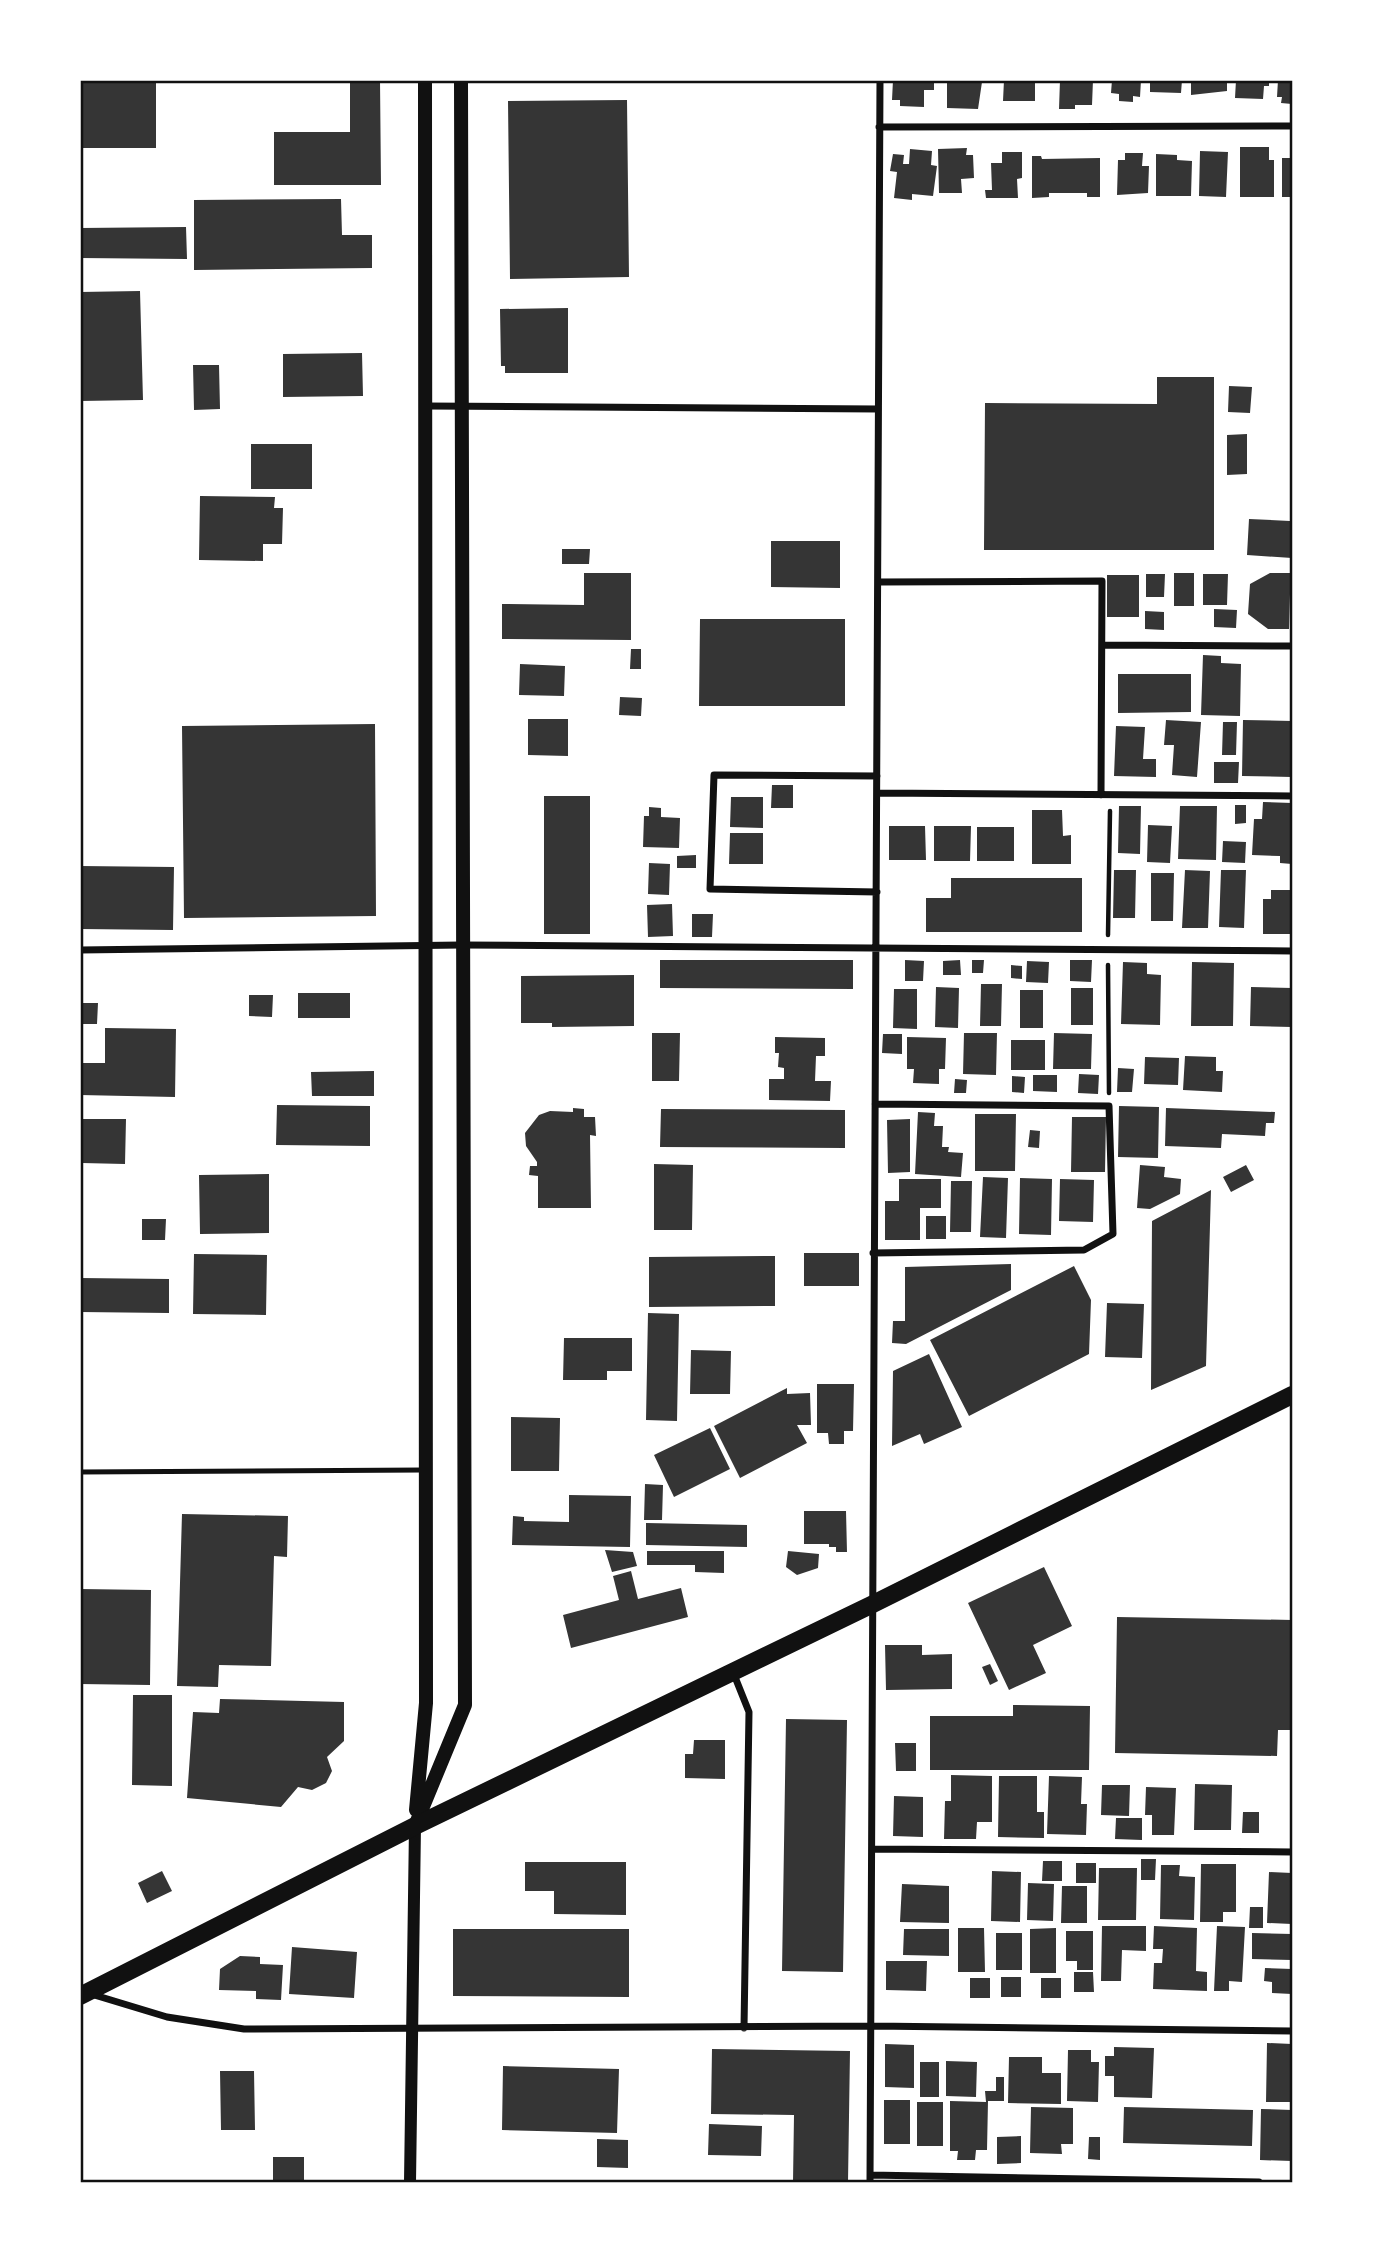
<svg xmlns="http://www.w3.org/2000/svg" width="1373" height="2263" viewBox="0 0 1373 2263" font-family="'Source Serif 4',serif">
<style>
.building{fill:#353535}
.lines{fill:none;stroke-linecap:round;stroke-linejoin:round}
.path{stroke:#111;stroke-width:4.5}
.service{stroke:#111;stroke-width:5}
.minor{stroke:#111;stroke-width:7}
.tertiary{stroke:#111;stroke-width:12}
.secondary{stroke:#111;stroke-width:14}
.primary{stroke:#111;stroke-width:18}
.neatline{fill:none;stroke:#111;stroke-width:2.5}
</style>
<rect width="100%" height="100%" fill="#fff"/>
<path class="building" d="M80,80H156V148H80Z
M350,80H380L381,185H274V132H350Z
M893,80H934V90H924V107L900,106V100H892Z
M947,80L982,82L978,109L947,108Z
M1004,80H1035V101H1003Z
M1060,80H1093L1092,105H1075V109H1059Z
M1112,80H1141L1140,97L1133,96V102L1119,101V94L1111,93Z
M1150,80H1182L1181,93L1150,92Z
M1191,80H1227V91L1191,95Z
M1236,80H1269V86H1264L1263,99L1235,98Z
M1278,80H1292V104L1281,103L1282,97H1277Z
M627,100L629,277L510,279L508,101Z
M1240,147H1269V160H1274V197H1240Z
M967,148L966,155H973L974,178L961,179L962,193H939L938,149Z
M910,149L932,151L931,165L937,166L933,196L912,194V200L894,198L897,172L890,171L893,154L904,155L903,164H909Z
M1200,151L1228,152L1226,197L1199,196Z
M1002,152H1022V178L1017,179L1018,198H986L985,190H992L991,163H1002Z
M1125,153H1143L1142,166H1149L1148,193L1117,195L1118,160H1125Z
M1156,154L1177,155V160L1192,161L1191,196H1156Z
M1032,156H1041L1042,159L1100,158V197H1087V193H1049V197L1032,198Z
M1282,158H1292V197H1282Z
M341,199L342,235H372V268L194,270V200Z
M186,227L187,259L80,258V228Z
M140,291L143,400L80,401V292Z
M568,308V373H505V366H501L500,309Z
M362,353L363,396L283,397V354Z
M193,365H219L220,409L194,410Z
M1157,377H1214V550H984L985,403L1157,404Z
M1229,386L1252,387L1250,413L1228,412Z
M1247,434V474L1227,475V435Z
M251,444H312V489H251Z
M200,496L275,497L274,508H283L282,544H263V561L199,560Z
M1290,516L1292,558L1247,555L1249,519L1290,521Z
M771,541H840V588L771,587Z
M562,549H590L589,564H562Z
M584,573H631V640L502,639V604L584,605Z
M1174,573H1194V606H1174Z
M1270,573H1290L1292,592L1290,594L1289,629H1268L1248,614L1250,584Z
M1146,574H1165L1164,597H1146Z
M1203,574H1228L1227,605H1203Z
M1107,575H1139V617H1107Z
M1214,609L1237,610L1236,628L1214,627Z
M1145,611L1164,612V630L1145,629Z
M700,619H845V706H699Z
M631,649H641V669H630Z
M1203,655L1221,656V663L1241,664L1240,716L1201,715Z
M520,664L565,666L564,696L519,695Z
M1118,674H1191V712L1118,713Z
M620,697L642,698L641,716L619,715Z
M528,719H568V756L528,755Z
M1166,720L1201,722L1197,777L1172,775L1174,745H1164Z
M1243,720L1292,721V777L1242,776Z
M1223,722H1237L1236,755H1222Z
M375,724L376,916L184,918L182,726Z
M1116,726L1145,727L1143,759H1156V777L1114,776Z
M1214,762H1239L1238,783H1214Z
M772,785H793V808H771Z
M544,796H590V934H544Z
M731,797H763V828L730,827Z
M1263,802L1292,803V864L1280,863V856L1252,855L1254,819H1262Z
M1235,805H1246V823L1235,824Z
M1119,806H1141L1140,854L1118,853Z
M1180,806H1217L1216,860L1178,859Z
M649,807L661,808V817L680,818L679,848L643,847L644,816H649Z
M1032,810H1062L1063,836L1071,835V864H1032Z
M1148,825L1172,826L1170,863L1147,862Z
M889,826H925L926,860H889Z
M934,826H971L970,861H934Z
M977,827H1014V861H977Z
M730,833H763V864H729Z
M1223,841L1246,842L1245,863L1222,862Z
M696,855V868H677V856Z
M649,863L670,864L669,895L648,894Z
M80,866L174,867L173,930L80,929Z
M1114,870H1136L1135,918H1113Z
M1185,870L1210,871L1208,928H1182Z
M1221,870H1246L1244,928L1219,927Z
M1151,873H1174L1173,921H1151Z
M951,878H1082V932H926V898H951Z
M1271,890H1292V934H1263V899H1271Z
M672,904L673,936L648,937L647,905Z
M692,914H713L712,937H692Z
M660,960H853V989L660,988Z
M905,960L924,961L923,981H905Z
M960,960L961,975H943V961Z
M972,960H984L983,973H972Z
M1070,960H1092L1091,982L1070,981Z
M1027,961L1049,962L1048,983L1026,982Z
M1123,962L1147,963V974L1161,975L1160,1025L1121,1024Z
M1192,962L1234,963L1233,1026H1191Z
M1011,965L1022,966V979L1011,978Z
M634,975V1026L552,1027V1023H521V976Z
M981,984H1002L1001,1026H980Z
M936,987L959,988L958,1028L935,1027Z
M1251,987L1292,988V1027L1250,1026Z
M1071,988H1093V1025H1071Z
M894,989H917V1029L893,1028Z
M1020,990H1043V1028H1020Z
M298,993H350V1018H298Z
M249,995H273L272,1017L249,1016Z
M80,1003H98L97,1024H80Z
M105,1028L176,1029L175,1097L80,1095V1063H105Z
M652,1033H680L679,1081H652Z
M964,1033H997L996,1075L963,1074Z
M1054,1033L1092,1034L1091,1069H1053Z
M883,1034H902V1054L882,1053Z
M775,1037L825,1038V1056H816L815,1081H831L830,1101L769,1100V1079H784V1068L778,1067L779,1053H775Z
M907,1037L946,1038L945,1069H939V1084L913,1083L914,1069H907Z
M1011,1040H1045V1070H1011Z
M1185,1056L1216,1057V1071H1223L1222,1092L1183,1090Z
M1145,1057L1179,1058L1178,1085L1144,1084Z
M1118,1068L1134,1069L1132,1092H1117Z
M374,1071V1096H312L311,1072Z
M1079,1074L1099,1075L1098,1094L1078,1093Z
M1033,1075H1057V1092L1033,1091Z
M1012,1076L1025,1077L1024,1093L1012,1092Z
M955,1079L967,1080L966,1093H954Z
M277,1105L370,1106V1146L276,1145Z
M1119,1106L1159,1107L1158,1158L1118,1157Z
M573,1108L584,1109V1117H595L596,1136L590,1135L591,1208H538V1176L529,1175L530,1166H537V1162L526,1146L525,1133L539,1115L550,1111L573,1112Z
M1166,1108L1275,1112L1274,1123H1266L1265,1136L1222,1134L1221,1148L1165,1146Z
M661,1109L845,1110V1148L660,1147Z
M918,1112L935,1113L934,1126H943L942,1147H949L948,1152L963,1153L961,1177L915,1174Z
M975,1114H1016L1015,1171H975Z
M1072,1117H1106L1105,1172H1071Z
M83,1119H126L125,1164L82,1163Z
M910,1119V1172L888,1173L887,1120Z
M1030,1130L1040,1131L1039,1148L1028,1147Z
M654,1164L693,1165L692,1230H654Z
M1140,1165L1165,1167L1164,1177L1181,1179L1180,1194L1150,1209L1137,1208Z
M1246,1165L1254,1180L1231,1192L1223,1177Z
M269,1174V1233L200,1234L199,1175Z
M983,1177L1008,1178L1006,1238L980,1237Z
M1020,1178L1052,1179L1051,1235L1019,1234Z
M899,1179H941V1208H920V1240H885V1201H899Z
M1060,1179L1094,1180L1093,1222L1059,1221Z
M951,1181H972L971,1232H950Z
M1211,1190L1206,1366L1151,1390L1152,1221Z
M926,1216H946V1239H926Z
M142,1219H166L165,1240H142Z
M804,1253H859V1286H804Z
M194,1254L267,1255L266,1315L193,1314Z
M775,1256V1306L649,1307V1257Z
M1011,1264V1290L906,1344L892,1343L893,1321H905V1267Z
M1074,1266L1091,1300L1089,1354L969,1416L930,1340Z
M80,1278L169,1279V1313L80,1312Z
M1107,1303L1144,1304L1142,1358L1105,1357Z
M648,1313L679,1314L677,1421L646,1420Z
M564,1338H632V1371H607V1380H563Z
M691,1350L731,1351L730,1394H690Z
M929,1354L962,1427L924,1444L920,1434L892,1446L893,1371Z
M817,1384H854L853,1431H844V1444H829L828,1433H817Z
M787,1388V1394L810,1393L811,1425H797L807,1443L740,1478L714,1426Z
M511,1417L560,1418L559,1471H511Z
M710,1428L730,1469L674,1497L654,1455Z
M645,1484L663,1485L662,1520H644Z
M569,1495L631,1496L630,1547L512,1545L513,1516L524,1517V1521L569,1522Z
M804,1511H846L847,1552H836V1547H829V1544H804Z
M182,1514L288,1516L287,1557L274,1556L271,1666L219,1665L218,1687L177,1686Z
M646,1523L747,1525V1547L646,1545Z
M605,1550L633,1552L637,1566L612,1572Z
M647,1551H724V1573L695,1572V1565H647Z
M788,1551L819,1554L818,1568L797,1575L786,1567Z
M1044,1567L1072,1626L1033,1645L1046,1673L1009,1690L968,1603Z
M631,1571L638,1599L681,1588L688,1617L571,1648L563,1615L619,1600L613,1576Z
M80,1589L151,1590L150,1685L80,1684Z
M1117,1617L1292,1620V1730H1278L1277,1756L1115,1753Z
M885,1645H922V1655L952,1654V1689L886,1690Z
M990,1664L998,1681L990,1685L982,1667Z
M133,1695H172V1786L132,1785Z
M220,1699L344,1702V1741L327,1757L332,1771L326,1783L312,1790L298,1787L281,1807L187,1798L193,1712L219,1713Z
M1013,1705L1090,1706L1089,1770H930V1716H1013Z
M786,1719L847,1720L843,1972L782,1971Z
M694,1740H725V1779L685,1778V1754H693Z
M895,1743H916V1771H896Z
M951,1775L992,1776V1822H977L976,1839H944L945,1801H951Z
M999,1776H1037V1812H1044V1838L998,1837Z
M1049,1776L1082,1777L1081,1804H1087L1086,1835L1047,1834Z
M1195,1784L1232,1785L1231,1830H1194Z
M1102,1785H1130L1129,1816L1101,1815Z
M1146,1787L1176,1788L1174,1835H1152V1815H1145Z
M894,1796L923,1797V1837L893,1836Z
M1243,1812H1259V1833H1242Z
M1116,1818H1142V1840L1115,1839Z
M1141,1859H1156L1155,1880H1141Z
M1043,1861H1062V1881H1042Z
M525,1862H626V1915L554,1914V1891H525Z
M1076,1863H1096V1883H1076Z
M1201,1864H1236V1912H1223V1922H1200Z
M1161,1865H1180L1179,1876L1195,1877L1194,1920L1160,1919Z
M1099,1868H1137L1136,1920H1098Z
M162,1871L172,1891L147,1903L138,1883Z
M992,1871L1021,1872L1020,1922L991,1921Z
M1269,1872L1292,1873V1924L1267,1923Z
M1028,1883L1054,1884L1053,1921L1027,1920Z
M902,1884L949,1886V1923L900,1922Z
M1062,1886H1087V1923H1061Z
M1250,1907H1263V1928H1249Z
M1102,1926H1146V1951L1122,1950L1121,1981H1101Z
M1154,1926L1197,1928L1196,1971L1207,1972V1991L1153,1989L1154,1963H1162L1163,1949H1153Z
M1217,1926L1245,1927L1242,1982L1229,1981V1991H1214Z
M958,1928H984L985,1972H958Z
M1056,1928V1973H1030V1929Z
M453,1929H629V1997L453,1996Z
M904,1929H949V1956L903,1955Z
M1066,1931H1093V1970H1077V1961H1066Z
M996,1933H1022V1970H996Z
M1252,1933L1292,1934V1960L1252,1959Z
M292,1947L357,1952L354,1998L289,1994Z
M240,1956L260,1957V1964L283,1965L281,2000L256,1999V1991L219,1990L220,1969Z
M886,1961H927L926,1991L886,1990Z
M1265,1968L1292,1969V1994L1272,1993V1982L1264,1981Z
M1074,1972H1093L1094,1992H1074Z
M1001,1977H1021V1997H1001Z
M970,1978H990V1998H970Z
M1041,1978H1061V1998H1041Z
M1267,2043L1292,2044V2102H1266Z
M885,2044L914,2045V2088L885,2087Z
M1114,2047L1154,2048L1152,2098L1114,2097V2076H1105V2056H1114Z
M712,2049L850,2051L848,2182H793L794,2115L711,2114Z
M1068,2050H1091V2062H1099L1098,2102L1067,2101Z
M1009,2057H1042V2073H1061V2104L1008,2103Z
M946,2061L977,2062L976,2097L946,2096Z
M920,2062H939V2097H920Z
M503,2066L619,2069L617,2133L502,2130Z
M220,2071H254L255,2130H221Z
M996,2077H1004V2101H988L987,2150H976L975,2160H957L958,2151H950V2101L986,2102L985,2091H996Z
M884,2100H910V2144H884Z
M917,2102H943V2146H917Z
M1031,2107L1073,2108V2144H1061L1062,2154L1030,2153Z
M1124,2107L1253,2110L1252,2146L1123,2143Z
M1261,2109L1292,2110V2161L1260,2160Z
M709,2124L762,2126L761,2156L708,2155Z
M1021,2136V2163L997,2164V2137Z
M1089,2137H1100V2160L1088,2159Z
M597,2139L628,2140V2168L597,2167Z
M273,2157H304V2182H273Z"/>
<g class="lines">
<path class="path" d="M1108,935L1110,811
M1108,965L1109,1093"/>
<path class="service" d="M80,1472L423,1470"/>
<path class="minor" d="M879,127L1292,126
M426,406L878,409
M879,582L1102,581L1101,795
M1102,645L1292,646
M877,793L1292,796
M877,892L710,889L714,775L877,776
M80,950L461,945L1292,951
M873,1253L1084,1250L1113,1234L1109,1106L875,1104
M733,1672L749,1712L744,2028
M873,1849L1292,1852
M91,1994L167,2017L244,2029L873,2026L1292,2031
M870,2175L1259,2182
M870,2182L880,80"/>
<path class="tertiary" d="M410,2182L415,1826"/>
<path class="secondary" d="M416,1810L426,1703L425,80
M415,1826L465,1705L461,80"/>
<path class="primary" d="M80,1996L415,1826L871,1605L1292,1395"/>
</g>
<rect width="1373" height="2263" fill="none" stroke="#ffffff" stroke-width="164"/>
<rect x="82" y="82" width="1209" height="2099" class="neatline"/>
</svg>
